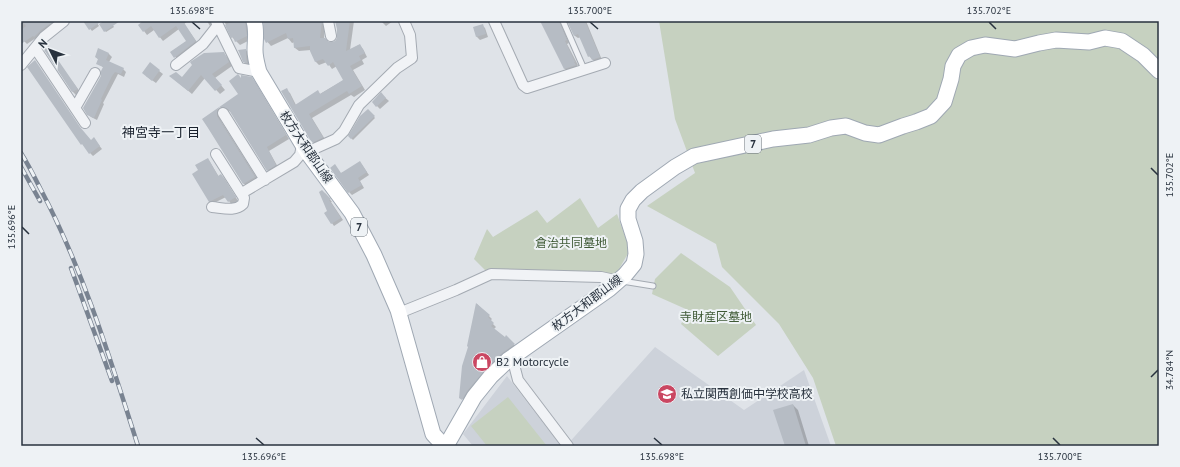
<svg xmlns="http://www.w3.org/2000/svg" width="1180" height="467" viewBox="0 0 1180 467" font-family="'PT Sans','Noto Sans JP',sans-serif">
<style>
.built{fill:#cdd2da}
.green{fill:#c6d1c0}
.shadow{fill:#0003}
.building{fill:#b6bcc4}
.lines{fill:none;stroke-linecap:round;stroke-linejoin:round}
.service-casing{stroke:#a4aab2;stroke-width:7}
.minor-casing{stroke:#a4aab2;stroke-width:12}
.primary-casing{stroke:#9fa8b3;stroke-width:17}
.service{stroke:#f1f3f6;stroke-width:5}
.minor{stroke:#f1f3f6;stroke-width:10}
.primary{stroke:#fff;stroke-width:15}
.rail-casing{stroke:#798391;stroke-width:4.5}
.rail{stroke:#eef2f5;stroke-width:3;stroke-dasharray:9;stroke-linecap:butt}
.ticks{fill:none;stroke:#28323e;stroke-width:1.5}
.labels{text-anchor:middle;stroke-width:4;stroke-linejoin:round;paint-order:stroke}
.shield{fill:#eef2f5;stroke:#636c75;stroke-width:1}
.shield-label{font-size:11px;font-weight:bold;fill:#28323e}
.street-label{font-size:12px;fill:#28323e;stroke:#eef2f5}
.park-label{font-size:12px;fill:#3f5a36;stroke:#eef2f5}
.poi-label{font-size:12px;fill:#28323e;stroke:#eef2f5;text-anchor:start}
.neighbourhood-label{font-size:13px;fill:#1b232f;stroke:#eef2f5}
.neatline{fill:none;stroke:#28323e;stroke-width:1.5}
.ticks-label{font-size:10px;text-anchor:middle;fill:#28323e}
</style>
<rect width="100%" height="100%" fill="#dfe3e8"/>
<path class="built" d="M655,347L744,410L804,370L831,446H566Z
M507,376L561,446H473L463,434Z"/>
<path class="green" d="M659,21H1159V446H836L813,378L779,324L722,267L716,244L647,206L695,173L675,119Z
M580,198L598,228L617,214L630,250L615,276L495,269L487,272L474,259L487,229L493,237L537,210L547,223Z
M681,253L730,287L756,325L718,356L681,324L688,310L652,294L655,279Z
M508,397L547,446H487L471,426Z"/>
<path class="shadow" d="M21,21H58L38,39L36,38L27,44L23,40L21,42Z
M84,21H96L99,26L92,31Z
M106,21H110L114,27L106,32L105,31Z
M144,21H188L184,24L199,45L179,61L171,52L187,41L179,29L163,41L154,30L147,35L144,31Z
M207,21H214L213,29L210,26Z
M224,21H249L250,40L240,45L232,37Z
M264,21H315L321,22L325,26L324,39L329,43L336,42L338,38V29L336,21H354L350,50L359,45L363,49L367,57L362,60L364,64L353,70L365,90L354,97L351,95L312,118L326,141L316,146L313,142L286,90L290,93L296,105L318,92L320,94L344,80L337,66L332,69L327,62L319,65L316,62L311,50L299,51L295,48V42L292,43L288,38L271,46L265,39Z
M381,21H393L386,26Z
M541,21H563L562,26L569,43L567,44L578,65H577L578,68L568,72L565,69Z
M568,21H586L602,60L596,63L589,56L581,37L578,38L575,36Z
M482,25L485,28L488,37L480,40L477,37L474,28Z
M44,49L72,81L80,92L76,95L73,92Z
M99,50L109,54L112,57L109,62L123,69L126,72L124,77L118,74L103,103L104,104L97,120L91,117L88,114L104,68L98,63L99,60L96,57Z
M246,50L249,54L250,65H248L244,62Z
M223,53L227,57L232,66L215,78L225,90L220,94L205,78L192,94L175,80L182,79Z
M150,64L163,74L156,83L146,76Z
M251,78L255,82L289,139L269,151L279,169L271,173L268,170L231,112L227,110H223L220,117L221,121L258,180L247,186L243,183L203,119L239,95L242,80Z
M54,90L82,131L91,141L94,139L102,149L93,156L90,153Z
M381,94L389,101L380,109L373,102Z
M368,110L375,118L353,140L349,136Z
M207,159L210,162L219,177L221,175L224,178L238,201L232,205L226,197L212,204L209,201L199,170Z
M362,165L369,175L360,181L364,188L352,195L349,192L341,173Z
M325,193L332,202H331L343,220L334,226L325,213L329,211Z
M477,304L492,319L490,321L496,327L494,329L518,348L466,402L460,397Z
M793,405L798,410L809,446H786Z"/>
<path class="building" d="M22,21H54L41,30L34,37L33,36L21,44V30L26,26Z
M83,21H102L89,30Z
M104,21H120L104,32L99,24Z
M143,21H183L196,41L174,58L170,52L186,41L176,26L159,38L151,26L143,32L138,25Z
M234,21H245L246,29L247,36L235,42L233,37L231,38L225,25Z
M263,21H322L320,38H325L329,42H332L335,41L337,38V29L335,21H350L346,51L360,44L365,53L359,56L361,60L350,66L362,86L349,94L347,91L309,114L323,137L322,138L312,143L281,91L287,88L295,105L318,90L320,94L343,80L333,62L328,66L323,59L315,62L310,51V46L294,48L293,38L288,39L286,33L266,43L264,39Z
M540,21H559L567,40L565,41L575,62H574L576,65L564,69Z
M567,21H585L600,57L592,60L590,56L588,57L578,34L574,36Z
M483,24L486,34L476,37L473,27Z
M47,44L78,89L72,92L43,48Z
M98,48L109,53L106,60L124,68L121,74L115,72L112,76L101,99L102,100L94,118L87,115L83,108L101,76V71L103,67L96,64L98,59L95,57Z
M246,49V57L247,63L243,62L239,52L238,50Z
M224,52L229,62L212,74L222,85L215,91L201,75L188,91L169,76L176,72L182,77L192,65L190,62L204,53Z
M35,60L80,127L91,140L94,137L100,146L89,154L82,144L81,145L27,67Z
M150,62L160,70L152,81L142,73Z
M238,74L241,78V75L252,77L286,135L267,147L276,165L267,171L229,110L223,107H220L217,110V116L255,177L243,184L208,128L202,119L238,94L229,81Z
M381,92L386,98L376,107L372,102Z
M368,109L375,116L351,139L348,136L360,116Z
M208,158L218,176L221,174L236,197L228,202L223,195L209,202L192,174L198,170L195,165Z
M360,161L367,172L358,178L362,185L348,193L330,168L335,164L341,173Z
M322,190L331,199L329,200L341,218L331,224L324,213L327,211L319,192Z
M476,303L490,315L488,317L494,323L491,326L505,337L506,335L515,344L502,353L485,370L467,391L462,400L459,398L462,366L468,347L467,346Z
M793,404L806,446H785L773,410Z"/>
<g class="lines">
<defs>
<path id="service" d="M563,21L584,69
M622,281L653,286"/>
<path id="minor" d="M216,21L239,68L259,72
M328,21L331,36
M494,21L523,85L527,88L605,63
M35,48L85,123
M21,65L44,37L64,21
M176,65L203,44L218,25
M75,108L95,73
M223,113L265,180
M307,152L336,139L344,131L359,105L397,68L412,58L410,35L404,21
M242,193L294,162L300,155L302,145
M212,207C223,208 235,212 243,204L244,198L216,154
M399,313L456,290L491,274L601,277L619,281
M512,357L518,380L568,446"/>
<path id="primary" d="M254,21C257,31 255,40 255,50C255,58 257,64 259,72L307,152L352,213L374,255L398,310L433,434L444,446
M446,446L474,397L491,376L508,360L609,289L625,275L634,264L636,254L635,241L628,219V209L633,200L642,191L675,167L694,156L773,139L809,135L831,128L846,126L865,133L879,135L903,126L916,122L931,116L944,102L951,79L953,66L959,55L971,48L985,45L1015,49L1039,43L1056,40L1089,42L1105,38L1122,41L1143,55L1159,71"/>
</defs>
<use href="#service" class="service-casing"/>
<use href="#minor" class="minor-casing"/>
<use href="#primary" class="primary-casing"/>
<use href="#service" class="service"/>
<use href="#minor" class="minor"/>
<use href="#primary" class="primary"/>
<defs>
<path id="rail" d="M21,153C28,164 34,176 40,188C83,269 110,358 138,446
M21,167L40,201
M71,268L112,381"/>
</defs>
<use href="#rail" class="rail-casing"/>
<use href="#rail" class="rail"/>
</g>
<path class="ticks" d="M192,22L200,29M590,22L598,29M989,22L996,29M1151,168L1158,175M22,227L29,234M1151,377L1158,370M256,438L264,445M654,438L662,445M1053,438L1060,445"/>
<defs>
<symbol id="shop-disc" viewBox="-11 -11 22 22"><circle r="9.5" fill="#ca4762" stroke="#eef2f5"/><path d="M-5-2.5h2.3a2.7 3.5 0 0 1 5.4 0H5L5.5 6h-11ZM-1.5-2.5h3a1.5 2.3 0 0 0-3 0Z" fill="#fff"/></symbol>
<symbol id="school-disc" viewBox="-11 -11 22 22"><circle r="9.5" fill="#ca4762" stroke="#eef2f5"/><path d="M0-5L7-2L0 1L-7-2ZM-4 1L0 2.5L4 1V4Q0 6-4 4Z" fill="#fff"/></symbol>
</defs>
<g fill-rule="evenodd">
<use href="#shop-disc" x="471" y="351" width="22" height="22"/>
<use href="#school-disc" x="656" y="383" width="22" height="22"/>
</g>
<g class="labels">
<g class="shield">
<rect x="745" y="135" width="16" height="18" rx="3"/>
<rect x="351" y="218" width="16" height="18" rx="3"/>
</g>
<g class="shield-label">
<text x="753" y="148">7</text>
<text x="359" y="231">7</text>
</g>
<g class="street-label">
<text transform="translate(306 147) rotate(56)" y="4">枚方大和郡山線</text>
<text transform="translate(587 303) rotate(-37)" y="4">枚方大和郡山線</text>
</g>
<g class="park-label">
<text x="571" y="247">倉治共同墓地</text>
<text x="716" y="321">寺財産区墓地</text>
</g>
<g class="poi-label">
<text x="496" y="366">B2 Motorcycle</text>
<text x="681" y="398">私立関西創価中学校高校</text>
</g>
<g class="neighbourhood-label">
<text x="161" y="137">神宮寺一丁目</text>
</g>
</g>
<rect width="1180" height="467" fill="none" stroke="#eef2f5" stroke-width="44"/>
<g transform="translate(50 50) rotate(312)" stroke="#eef2f5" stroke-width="3" paint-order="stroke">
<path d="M0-3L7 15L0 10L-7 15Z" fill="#28323e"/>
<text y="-6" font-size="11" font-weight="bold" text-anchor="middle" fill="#28323e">N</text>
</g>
<rect x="22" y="22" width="1136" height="423" class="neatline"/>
<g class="ticks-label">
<text x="192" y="14">135.698°E</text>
<text x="590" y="14">135.700°E</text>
<text x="989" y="14">135.702°E</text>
<text transform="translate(1169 175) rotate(-90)" y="4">135.702°E</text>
<text transform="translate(11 227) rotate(-90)" y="4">135.696°E</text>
<text transform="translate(1169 370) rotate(-90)" y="4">34.784°N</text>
<text x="264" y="460">135.696°E</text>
<text x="662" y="460">135.698°E</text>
<text x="1060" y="460">135.700°E</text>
</g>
</svg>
